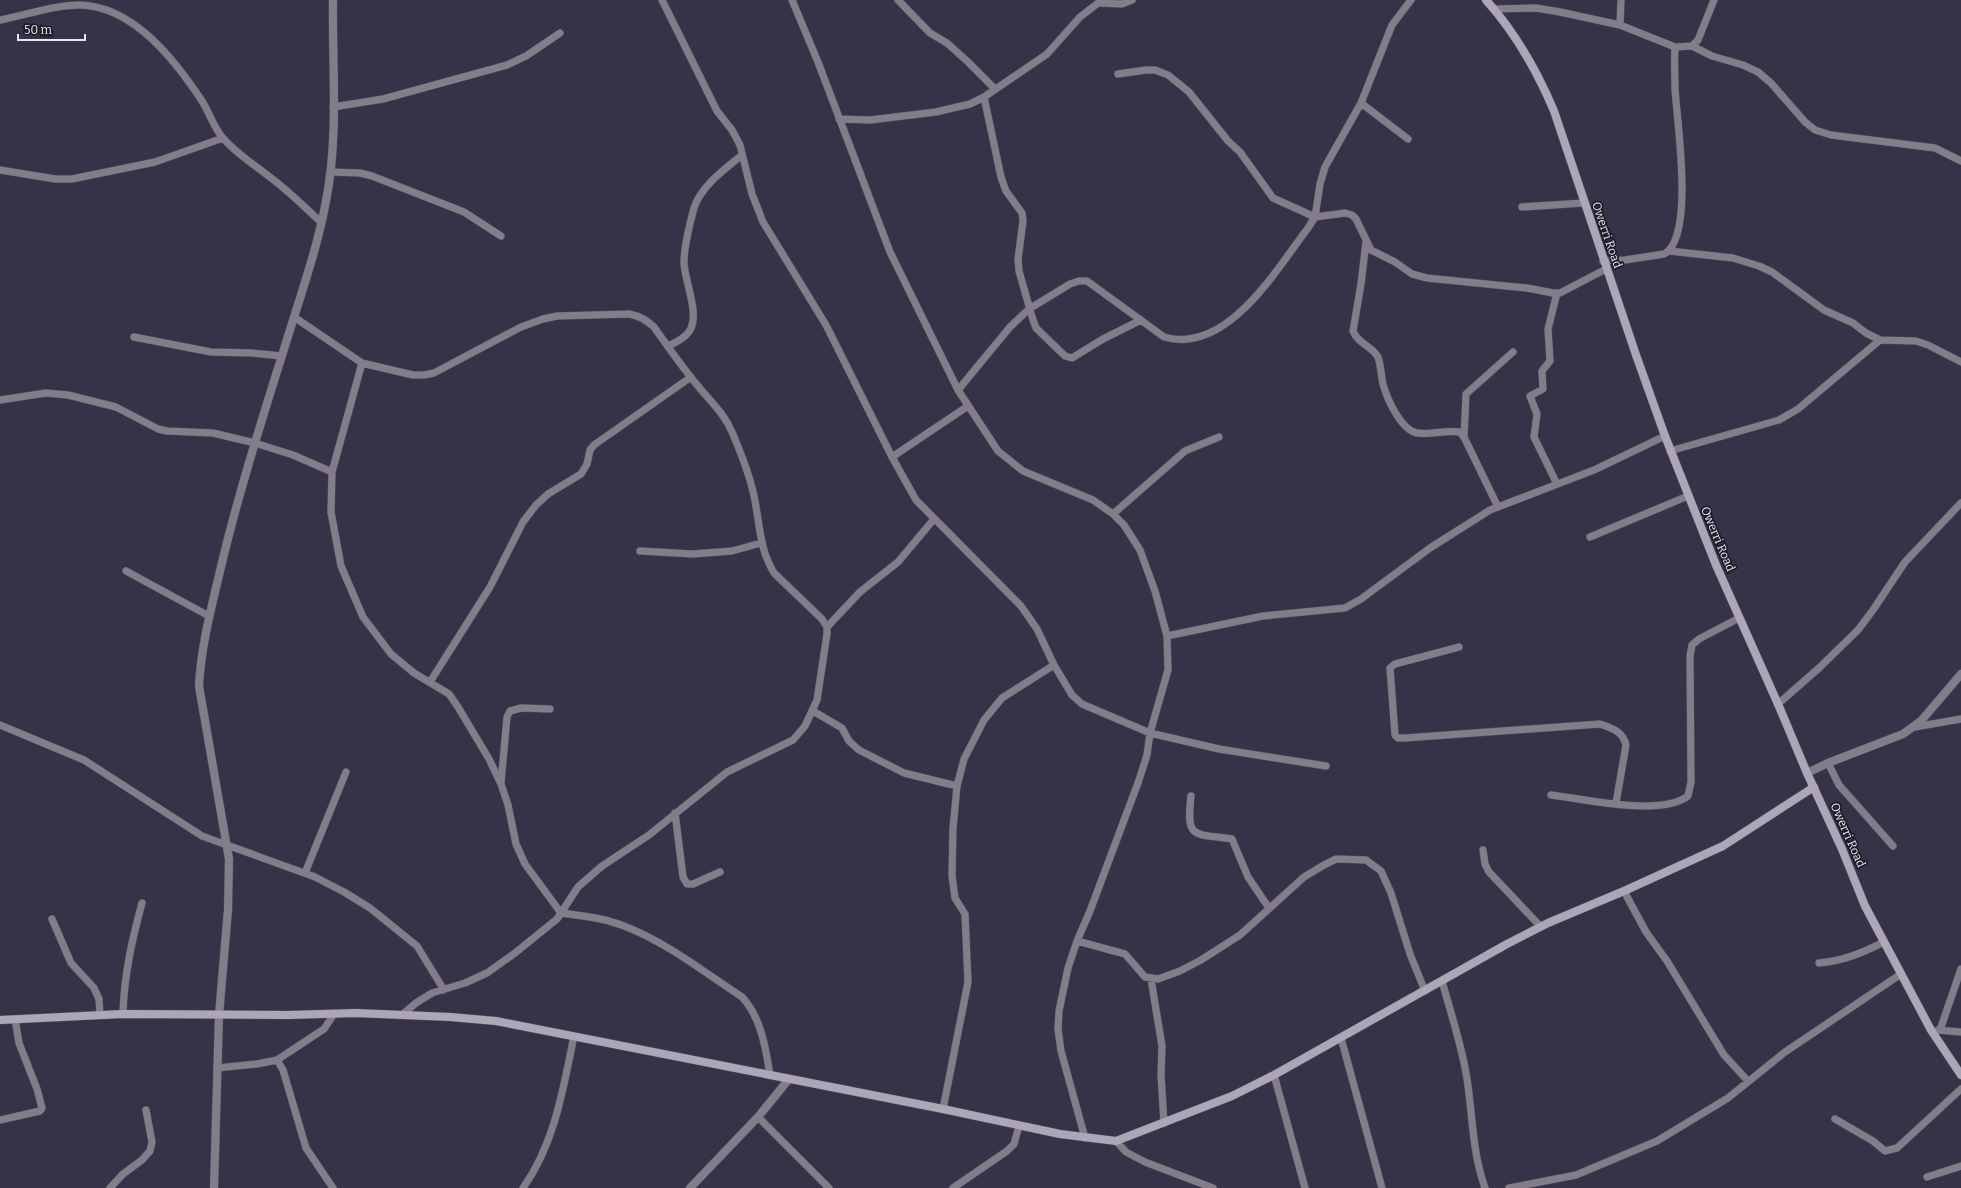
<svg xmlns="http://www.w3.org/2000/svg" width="1961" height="1188" viewBox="0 0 1961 1188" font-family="Bitter,serif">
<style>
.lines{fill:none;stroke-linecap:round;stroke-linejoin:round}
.minor-casing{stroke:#524f63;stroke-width:8}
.tertiary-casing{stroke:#524f63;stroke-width:9}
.secondary-casing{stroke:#524f63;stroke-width:9}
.minor{stroke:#827d88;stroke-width:7}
.tertiary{stroke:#827d88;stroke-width:8}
.secondary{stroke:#ada6b7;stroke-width:8}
.labels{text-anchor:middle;stroke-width:3.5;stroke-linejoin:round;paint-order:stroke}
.street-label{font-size:12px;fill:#e7e5f3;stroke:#1d1b25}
</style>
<rect width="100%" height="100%" fill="#363248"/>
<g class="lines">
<defs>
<path id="minor" d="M662,0L717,111L732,130L740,145L752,194L763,222L826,325L892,457L916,500L1021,606L1037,629L1054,665L1072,695L1082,704L1150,733L1219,749L1326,766
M792,0L818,62L890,252L958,390L998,451L1023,471L1093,500L1113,514L1124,525L1140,550L1155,591L1167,636L1168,670L1150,733L1147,755L1138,783L1090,911L1077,941L1068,968L1059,1011L1058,1029L1061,1051L1085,1138
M898,0L930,33L947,43L967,61L995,89
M1101,3L1122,4L1132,0
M1494,9L1536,8L1560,12L1620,25L1675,47C1674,61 1675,75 1675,89C1677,121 1695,238 1664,254L1625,260L1603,261
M0,20C26,15 54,5 80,5C133,6 175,60 202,101C209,112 213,126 222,137C235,153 255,165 271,178C289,191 304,207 321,222
M1620,25L1621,0
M1692,46L1712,56L1743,65L1758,72L1771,83L1805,122L1815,130L1831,135L1935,148L1961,161
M1675,47L1692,46L1698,40L1714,0
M1118,74L1146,70H1155L1168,75L1189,92L1228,141L1240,152L1273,198L1315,217L1345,213L1352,215L1356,219L1371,250L1395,262L1412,274L1427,278L1527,288L1553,293H1560L1606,269
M984,97L1001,177L1006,191L1022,213L1023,221L1018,259L1019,271L1033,320L1036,328L1065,356L1072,358L1103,339L1141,320
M1361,103L1408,139
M333,107L383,99L507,65L526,56L560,33
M839,119L870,120L936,112L970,104L984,97L1047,54L1080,17L1102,0
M0,170L55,179H72L155,162L223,138
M331,172L360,173L372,176L464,212L501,236
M1522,207L1584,203
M1366,242L1361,284L1353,331C1358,344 1372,346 1378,357C1381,365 1381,376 1383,384C1387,399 1401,430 1417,433C1431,435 1445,430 1460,432L1464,437L1498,507
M1669,251L1733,258L1759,266L1772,272L1824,310L1853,323L1866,333L1880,340
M1557,293L1548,329L1550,361L1542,371L1543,389L1530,396L1537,414L1534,437L1557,484
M294,317L362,363L413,375H424L434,373L521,327L543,319L557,316L629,314C640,316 646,320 654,327C668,347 682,367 698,386C710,401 724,413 732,432C741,453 751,478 755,501C760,527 760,550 774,573L822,619L827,627V634L817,700L805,726L793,740L727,772L649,835L602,866L578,887L557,919L515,953L487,973L465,983L432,993L416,1003L403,1014
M134,337L211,352L252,353L282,356
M668,346C675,343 683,339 688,333C702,317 684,281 684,262C684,248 690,222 694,208C701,186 725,169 742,155
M362,363L332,472L331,512L341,566L363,617L391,654L414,673L449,694L458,707L489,759L501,784L508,805L516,844L525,864L561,913C582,916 604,918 624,926C666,942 704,972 742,997C761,1017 766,1049 770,1075
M958,390L1010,327L1029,309L1070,284L1079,281H1087L1164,337C1227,355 1276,270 1308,228L1315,217L1320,184L1325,167L1361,103L1392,25L1411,0
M0,400L46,393L68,395L116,407L158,429L167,431L213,433L255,443L293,455L332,472
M1464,437L1466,394L1513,352
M1670,451L1779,420L1798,409L1880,340L1916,341L1928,345L1961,362
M892,457L968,406
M1113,514L1185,451L1219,437
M1590,537L1688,496
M640,551L693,554L732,551L761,543
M126,571L209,616
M827,627L860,592L898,562L934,519
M1167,636L1263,616L1345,608L1361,599L1430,548L1490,510L1594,470L1665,436
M1459,647L1395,664L1390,668L1395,735L1398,738H1405L1600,724C1611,728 1623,731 1626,745L1616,803
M430,682L490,587L523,522L536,505L548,494L581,474L587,464L590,450L594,445L691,377
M1778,704L1819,668L1858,630L1873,610L1905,562L1961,503
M813,711L842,728L849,741L859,750L904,773L957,786
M0,725L84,760L202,836L315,877L344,892L370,908L417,946L444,990
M1915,727L1961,719
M1828,763L1839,785L1893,846
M501,783L507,717L510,711L521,708L550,709
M1551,795C1584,799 1661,817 1688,796L1691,782L1690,656L1692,645L1699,639L1739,618
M1191,796C1186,840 1193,833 1232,839L1248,877L1269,908
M675,813L683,877L687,884H693L720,872
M1483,850L1485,864L1489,872L1541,927
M305,873L346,772
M1624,891L1646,932L1667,961L1724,1055L1748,1081
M52,919L71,963L94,988L99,999L100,1015
M1077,941L1125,954L1145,977L1158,979L1180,971L1201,960L1240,935L1304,877L1324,865L1336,859L1366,860L1381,871L1391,893L1410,954L1425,991
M1819,963C1843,961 1862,953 1884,942
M1151,979L1162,1046L1161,1075L1164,1123
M1442,981C1451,1014 1462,1046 1467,1079C1473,1118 1472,1151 1485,1188
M123,1014C124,975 132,940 142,903
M1938,1030L1961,1032
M1940,1030L1961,969
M1341,1038L1382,1188
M277,1060L283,1070L306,1148L333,1188
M217,1068L257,1064L277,1060L324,1029L334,1014
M1274,1075L1305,1188
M943,1109L968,982L965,914L955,898L952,876L953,828L957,786L964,759L984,720L1002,698L1054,665
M758,1117L829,1188
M1835,1119L1873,1141L1885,1151L1897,1148L1961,1089
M0,1120L40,1111L42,1108L37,1089L19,1043L15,1019
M1116,1141L1126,1152L1145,1162L1213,1188
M1927,1177L1961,1166
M110,1188L123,1174L142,1160L150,1151L152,1142L146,1110
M523,1188C555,1143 563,1089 574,1036
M953,1188L1007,1151L1014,1144L1019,1126
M1509,1188L1576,1175L1657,1141L1728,1098L1785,1052L1901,974"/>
<path id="tertiary" d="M1807,773L1828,763L1903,734L1921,721L1961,674
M214,1188L219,1015L228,910L229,859L199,686C201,647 211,609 220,571C239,490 265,410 290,330C303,288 318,245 326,201C339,135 332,66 333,0
M690,1188L758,1117L789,1079"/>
<path id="secondary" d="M1486,0C1515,32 1537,71 1554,111L1636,355L1665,436L1716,565L1778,704L1807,773L1842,849L1865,906L1931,1030L1961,1075
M0,1020L123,1014L288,1015L356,1013L450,1017L496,1021L943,1109L1060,1134L1116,1141L1232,1096L1274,1075L1507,944L1548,923L1624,891L1723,846L1814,787"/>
</defs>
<use href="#minor" class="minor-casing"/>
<use href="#tertiary" class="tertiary-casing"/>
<use href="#secondary" class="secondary-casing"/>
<use href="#minor" class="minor"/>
<use href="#tertiary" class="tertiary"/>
<use href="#secondary" class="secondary"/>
</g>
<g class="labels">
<g class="street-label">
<text transform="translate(1607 235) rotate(71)" y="4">Owerri Road</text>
<text transform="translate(1718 539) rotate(67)" y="4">Owerri Road</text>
<text transform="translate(1848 835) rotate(66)" y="4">Owerri Road</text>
</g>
</g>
<path d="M18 34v6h67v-6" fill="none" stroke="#e7e5f3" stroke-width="2"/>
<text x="24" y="34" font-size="12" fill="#e7e5f3" stroke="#1d1b25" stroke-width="3" paint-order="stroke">50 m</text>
</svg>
